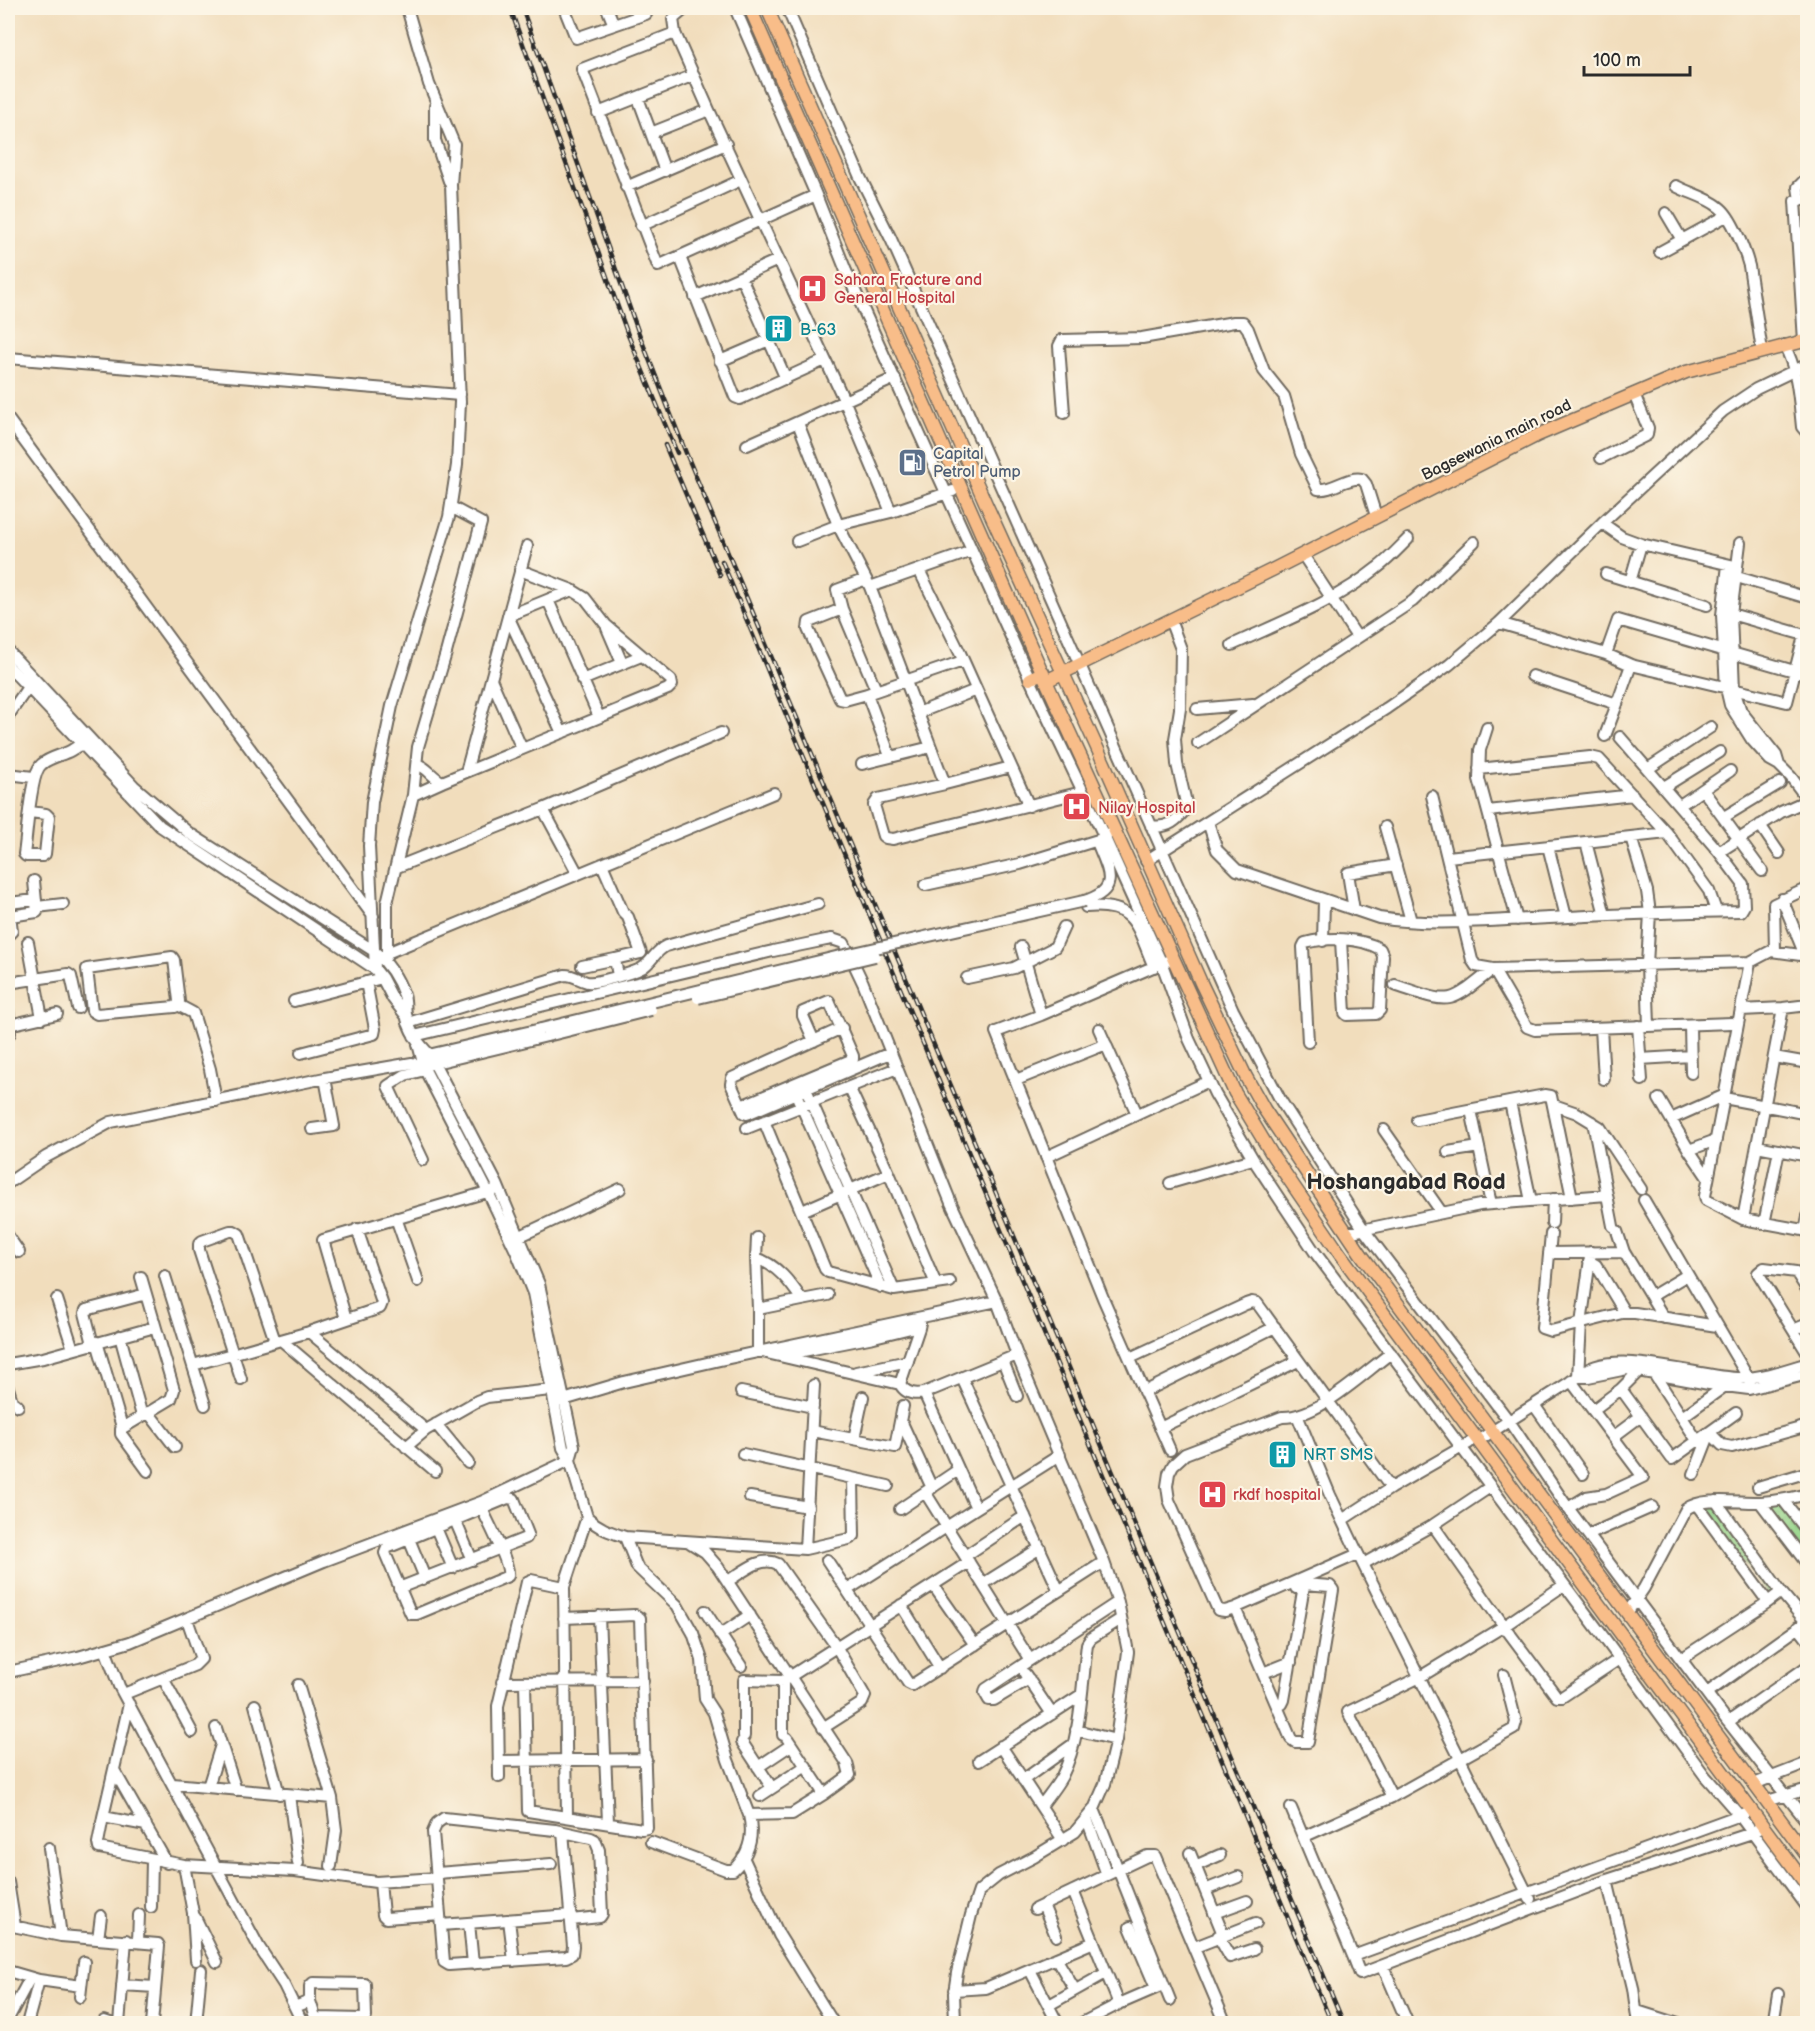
<svg xmlns="http://www.w3.org/2000/svg" width="1815" height="2031" viewBox="0 0 1815 2031" font-family="'Balsamiq Sans',sans-serif">
<style>
.park{fill:url(#park-dots);stroke:#60805b;stroke-width:1.5}
.lines{fill:none;stroke-linecap:round;stroke-linejoin:round}
.minor-casing{stroke:#70695e;stroke-width:14}
.major-casing{stroke:#70695e;stroke-width:15}
.minor{stroke:#fff;stroke-width:10}
.major{stroke:#f8bd89;stroke-width:12}
.rail-casing{stroke:#2b2b2b;stroke-width:4.5}
.rail{stroke:#fcf5e5;stroke-width:2;stroke-dasharray:7;stroke-linecap:butt}
.minor-bridge-casing{stroke:#70695e;stroke-width:14;stroke-linecap:butt}
.minor-bridge{stroke:#fff;stroke-width:10}
.labels{text-anchor:middle;stroke-width:4.5;stroke-linejoin:round;paint-order:stroke}
.health-label{font-size:16px;fill:#be3a42;stroke:#fcf5e5;text-anchor:start}
.culture-label{font-size:16px;fill:#0d838f;stroke:#fcf5e5;text-anchor:start}
.street-label{font-size:16px;fill:#2b2b2b;stroke:#fcf5e5}
.service-label{font-size:16px;fill:#4e5e75;stroke:#fcf5e5;text-anchor:start}
.district-label{font-size:22px;font-weight:bold;fill:#2b2b2b;stroke:#fcf5e5}
</style>
<defs>
<pattern id="park-dots" width="8" height="8" patternUnits="userSpaceOnUse" patternTransform="scale(1.5)"><rect width="8" height="8" fill="#96d58b"/><path d="M2 2h.1M6 6h.1" fill="none" stroke="#81b778" stroke-width="1.8" stroke-linecap="round"/></pattern>
</defs>
<rect width="100%" height="100%" fill="#fcf5e5"/>
<filter id="ink" filterUnits="userSpaceOnUse"><feTurbulence type="fractalNoise" baseFrequency=".0167" numOctaves="2"/><feDisplacementMap in="SourceGraphic" scale="12" xChannelSelector="R" yChannelSelector="G"/><feConvolveMatrix kernelMatrix="1 2 1 2 8 2 1 2 1" color-interpolation-filters="sRGB"/></filter>
<filter id="wash" filterUnits="userSpaceOnUse"><feTurbulence type="fractalNoise" baseFrequency=".008" numOctaves="4" result="noise"/><feDisplacementMap in="SourceGraphic" scale="24" xChannelSelector="R" yChannelSelector="G"/><feGaussianBlur stdDeviation="1.35" result="paint"/><feColorMatrix in="noise" values="0 0 0 0 0 0 0 0 0 0 0 0 0 0 0 0 0 1.4 0 .05"/><feComposite in="paint" operator="in"/></filter>
<g filter="url(#wash)">
<rect width="100%" height="100%" fill="#f1ddbc"/>
<path class="park" d="M1714,1503L1777,1590L1769,1597L1702,1506Z
M1765,1505H1781L1807,1540V1560Z"/>
</g>
<g filter="url(#ink)">
<g class="lines">
<defs>
<path id="minor" d="M564,8L576,38L646,14L648,10L647,8
M607,8L614,25
M686,8L673,19L675,33L709,110L845,402L891,512
M735,8L816,195L846,271L1044,710L1104,836L1109,833
M787,8L860,177L891,239L1233,1010L1281,1101L1364,1230L1509,1421L1568,1508L1728,1722L1808,1823
M675,33L582,69L658,266L816,195
M638,98L665,171
M435,106V140L449,181
M598,113L694,75
M651,133L709,110
M1676,186C1689,193 1707,197 1719,207C1732,216 1745,251 1749,266L1762,351
M626,187L726,144
M1800,200L1798,187L1808,177
M1666,213L1682,240
M641,226L741,180
M1660,252L1726,216
M680,257L735,397L740,399L825,360
M741,277L786,379
M695,297L778,260
M1804,341L1795,201L1808,198
M1784,345C1798,370 1799,399 1802,427L1808,434
M8,358L460,395
M720,361L769,340
M1064,413L1059,346L1062,340L1142,338L1234,322H1243L1248,329L1264,371L1284,396L1301,454L1318,489C1333,491 1347,476 1362,479L1366,484L1376,516
M8,419L373,916
M798,423L838,525L870,587L945,784
M747,445L895,378
M1601,458L1647,435L1648,428L1634,394
M1602,523L1622,537L1641,544L1735,566
M797,541L838,525L891,512L953,491
M1740,543L1731,614L1734,690L1741,711L1776,755L1779,765
M1303,555L1357,637
M1728,565L1722,615L1726,688L1730,705L1752,740L1770,760L1779,765L1791,777L1808,800
M919,570L960,653L1029,806
M1606,574L1707,605
M1730,575L1808,598
M1630,582L1641,544
M870,587L972,551
M548,600L599,717
M842,609L837,590L866,579
M1731,614L1808,636
M1499,623L1606,654L1631,665L1787,702L1804,636
M607,628L622,663
M1232,645C1281,622 1335,602 1377,568C1388,560 1398,549 1408,539
M8,651L134,786L189,833L374,951C387,962 398,978 404,995C406,1000 405,1008 406,1014C409,1031 418,1043 430,1055L497,1184L539,1284L574,1446L570,1460L481,1502L324,1561L130,1642L78,1657L8,1672
M1606,654L1618,620L1808,675
M8,666L160,826L375,969L382,978L393,999L407,1017
M1532,676L1617,704L1631,665
M491,679L522,749
M582,680L641,656
M876,690L842,609L809,622L808,629L840,699L845,700L867,694L963,661
M867,694L890,756
M1197,709L1253,704
M918,713L976,690
M8,716L28,687
M1487,728L1480,750L1479,779L1517,920
M562,733L508,616L572,590
M1605,736L1617,704
M1198,743L1413,601L1474,542
M862,764L931,747
M1011,767L945,784L878,799L874,805L883,836L886,838L893,839L1082,792
M1649,768L1711,727
M1479,769L1590,757L1599,759L1667,833L1709,891L1716,911
M466,772L527,546
M8,774L33,777
M442,782L668,689L672,685L671,680L606,625L585,598L572,590L520,570
M1664,787L1720,752
M1703,790L1762,871
M413,795L442,782C432,777 427,767 417,764
M1432,796L1472,960L1476,966L1493,969L1750,962L1771,951L1808,956
M1680,805L1730,771
M543,809L578,874
M1488,811L1633,795
M30,812L46,814L49,817L45,854L42,856H26L24,854C27,837 30,772 42,764C54,754 69,756 82,742
M1724,817L1780,783
M1208,822L1217,850L1237,870L1379,918C1429,926 1481,921 1530,919C1601,915 1671,912 1741,911L1744,906L1743,884L1719,852L1620,737
M1760,825L1779,853
M1151,826C1168,829 1178,820 1187,807L1177,764L1175,739L1180,709L1181,649L1170,620
M1385,827L1411,921
M1631,837L1647,891L1650,913L1647,964L1649,1026
M1586,842L1605,915
M1548,846L1566,917
M1719,852L1781,812L1808,800
M1448,857L1667,833
M1146,861L1387,708L1449,665L1499,623L1602,523L1723,411L1756,389L1808,364
M602,864L623,912L628,917L641,953L615,959L618,976
M397,867L543,809L721,733
M925,885L1020,864L1098,840
M8,898L12,931L8,935
M1782,899L1805,955
M1084,901C1122,890 1108,870 1097,842L1104,836L1162,964L1189,1039L1215,1094L1253,1159L1314,1251L1608,1643L1705,1776L1740,1816L1808,1908
M8,903L36,900
M37,907L63,904
M1086,907C1138,903 1136,927 1154,967
M1354,910L1348,873L1396,865
M10,916L37,912L34,881
M1323,941L1324,901
M28,942L42,1018
M1021,947L1041,1015
M1775,951L1774,904L1808,888
M387,953V903L413,795L418,747L446,653L481,523L451,507
M386,957L387,953L774,793
M1167,961L1041,1015L996,1032L1103,1298L1170,1450
M1750,962L1705,1196L1706,1200L1743,1219L1808,1231
M582,966L615,959
M375,969L369,846L372,802L392,706L449,517L457,465L460,402L451,185L454,144L429,84L407,8
M967,978L1014,968L1055,947L1064,927
M8,983L68,974L71,976L78,1008
M1395,985C1452,1004 1446,1007 1493,969L1527,1027L1535,1030L1732,1023
M294,1001L382,978
M178,1005L175,1007L97,1014L92,1011L87,969L172,957L174,960L179,1001L178,1005L193,1013L210,1069L216,1101
M8,1009L10,1033L8,1035
M1741,1010L1783,1008L1808,1005
M408,1023L565,975C574,975 579,980 587,982C595,984 633,973 642,968C651,963 655,951 666,946L818,904
M9,1025L57,1014
M1690,1025L1691,1073
M1638,1026L1642,1080
M842,1028L732,1078L731,1084L744,1113L747,1114L890,1053
M1601,1028L1604,1079
M1099,1029L1137,1114
M414,1036L773,951L826,940L832,939L844,943L863,983L951,1203L997,1301L1017,1355L1104,1562L1118,1602L1128,1652L1116,1740L1105,1784L1094,1809L1075,1832L1034,1857L999,1875L979,1891L971,1915L957,1973L954,1993L955,2024
M1308,1042L1303,947L1305,943C1329,937 1359,937 1380,949L1383,956L1380,1010L1376,1014L1347,1015L1345,1013L1341,940
M418,1044L425,1070L488,1192L516,1251L533,1293L563,1448L570,1460L587,1517C598,1528 610,1532 625,1537L805,1549L849,1539L854,1536L853,1479
M301,1053L374,1034L375,1029L366,982
M424,1056L541,1029
M1774,1057L1808,1063
M1640,1059L1691,1056
M1016,1080L1106,1044
M849,1087L889,1173L936,1284
M806,1089L894,1290
M796,1094L881,1287
M1724,1098L1808,1114
M1659,1099L1689,1150L1708,1178
M1510,1102L1531,1201
M1554,1105L1577,1113L1600,1127L1641,1189
M741,1106L853,1059V1056L829,1001L803,1012V1016L814,1041
M1471,1110L1491,1204
M1671,1119L1725,1095
M1417,1120L1545,1095L1551,1096L1572,1198
M764,1121L825,1269L828,1272L894,1290L950,1282
M1593,1122L1613,1226
M747,1128L897,1068
M312,1129L334,1126L325,1078
M1384,1130L1442,1213
M1757,1146L1808,1156
M1689,1150L1716,1140
M1448,1152L1479,1147
M1046,1157L1209,1081
M423,1160L388,1086L405,1075L425,1070
M8,1183L46,1157L111,1122L325,1078L412,1063L423,1066L547,1036
M1170,1183L1253,1159
M1644,1200L1750,1381
M802,1211L889,1173
M396,1218L418,1281
M1743,1219L1783,1008
M1552,1223L1553,1199
M1764,1224L1779,1150
M1617,1231L1624,1252
M1805,1231L1808,1216
M1347,1233L1480,1205L1607,1195
M1551,1234L1542,1328L1551,1331L1622,1313H1635L1717,1326
M8,1236L19,1252
M757,1238L756,1258C777,1265 790,1282 802,1300L828,1295
M514,1239L620,1189
M1549,1253L1624,1252L1664,1318
M756,1258L758,1309L802,1300
M1589,1261L1596,1265L1625,1313
M165,1276L205,1405
M141,1277L174,1390L171,1399L121,1429V1434L148,1471
M1808,1291L1796,1272L1764,1268L1758,1273L1808,1354
M1652,1296L1687,1275
M57,1299L73,1349
M758,1309V1351L900,1384C905,1393 914,1395 924,1393L1017,1355
M346,1319L323,1240L494,1190
M1793,1330L1808,1324
M309,1332L426,1430L477,1401L487,1397L551,1390
M872,1332L874,1337L915,1327L919,1328L921,1318
M120,1336L142,1416
M281,1340L435,1471
M97,1342L122,1427
M93,1344L85,1313L86,1310L146,1294
M783,1355L874,1337
M1130,1358L1246,1304L1252,1302L1257,1303L1391,1488
M1003,1361L1017,1396
M8,1364L43,1358L155,1327
M193,1365L309,1332L380,1308L382,1303L357,1229
M856,1372L908,1361
M1654,1374L1698,1442
M1578,1376L1581,1324L1591,1252
M1578,1377H1588L1627,1369L1709,1384L1749,1389L1808,1374
M962,1378L1059,1591
M241,1379L199,1250V1244L202,1241L230,1231H234L239,1234L275,1341
M900,1384L919,1328
M8,1388L12,1401L18,1406
M1621,1389L1672,1459L1736,1413
M741,1392L813,1407
M1144,1392L1275,1327
M924,1393L976,1508
M560,1401L624,1382L720,1360L997,1301
M1534,1405L1583,1474
M1593,1410L1621,1389L1639,1371
M148,1412L175,1447
M1297,1415L1330,1495L1358,1554L1530,1899
M1682,1417L1725,1386
M436,1424L468,1463
M903,1425L932,1488
M1160,1428L1298,1361
M812,1431L895,1447L903,1406
M1613,1437L1641,1416
M854,1439L863,1397
M1479,1440L1578,1377C1608,1344 1700,1378 1740,1378C1763,1378 1785,1370 1808,1363
M406,1447L426,1430
M743,1454L888,1486
M1694,1474L1710,1433L1722,1445L1732,1447L1808,1426
M1758,1487L1808,1472
M925,1492L1030,1660
M750,1497L808,1507
M1783,1500L1808,1532
M1716,1501L1781,1592L1806,1622
M1760,1502L1808,1565
M1697,1505L1768,1602
M1568,1508L1586,1497L1606,1494L1643,1477L1571,1381
M900,1509L958,1470
M455,1520L472,1560
M1342,1520L1391,1488L1469,1443
M1433,1525L1504,1626L1557,1697H1562L1619,1659
M436,1528L453,1568
M1588,1535L1652,1507
M625,1537L637,1567L677,1605L693,1633L702,1660L705,1699L714,1713L728,1760L749,1815
M409,1539L425,1578
M805,1549L814,1385
M1358,1554L1235,1608L1225,1611L1218,1610L1169,1500L1167,1486L1169,1473L1173,1465L1185,1454L1282,1417C1318,1418 1362,1374 1391,1353
M965,1556L1025,1516
M827,1560L908,1683L912,1685L1104,1562
M1363,1564L1433,1525L1490,1487
M728,1581C743,1572 761,1555 778,1564L836,1646L865,1696L862,1703L823,1728
M983,1584L1040,1548
M933,1585L975,1645
M399,1588L526,1538L528,1534L514,1499L508,1498L387,1548L385,1553L410,1612L411,1614H417L508,1576C511,1565 488,1522 482,1509
M847,1590L1060,1455
M901,1605L940,1668
M1235,1608L1291,1739L1295,1742H1308L1333,1590L1330,1586L1304,1584L1296,1588
M705,1611L741,1666
M1627,1613L1644,1588L1686,1509C1703,1496 1739,1503 1761,1502C1777,1501 1792,1498 1808,1494
M599,1616L608,1822
M1798,1627L1808,1640
M720,1635L750,1615
M105,1649L119,1686L259,1947L284,1985L303,2024
M1681,1659L1768,1602L1781,1592
M1263,1673L1291,1662
M1025,1674L1052,1714
M163,1678L192,1732
M1029,1679L994,1700H989L985,1693L986,1689L1118,1602
M502,1682L643,1681
M525,1682L528,1811L642,1829L647,1828L640,1618L635,1615L564,1618
M298,1685L332,1798L336,1830L331,1866
M1707,1693L1808,1621
M124,1694L195,1665L201,1659L187,1619
M129,1704L103,1817L98,1843L99,1848L184,1865L295,1871L376,1882L437,1878
M255,1705L279,1794
M1277,1706L1282,1704L1284,1700L1305,1580
M1728,1722L1808,1666
M216,1728L236,1790
M1076,1730L1116,1740
M783,1735V1681
M744,1736V1680L783,1681L969,1562
M787,1738L824,1794
M742,1742L772,1788
M1001,1746L1063,1840
M499,1761L646,1759
M979,1761L1081,1695
M758,1767L791,1745
M114,1770L167,1863
M499,1777L498,1706L527,1582L531,1580L564,1587
M1023,1780L1072,1745
M173,1784L332,1798
M1754,1784L1808,1763
M208,1787L221,1745
M289,1795L298,1863
M760,1796L806,1766
M1392,1797L1348,1712L1420,1677L1504,1626L1564,1585
M1767,1801L1808,1789
M1041,1806C1048,1796 1056,1787 1062,1776C1081,1739 1082,1685 1087,1644L1091,1638L1121,1619
M1291,1808L1353,1956
M1094,1809L1170,2000
M1745,1813L1353,1956L1360,1974L1607,1880L1752,1833L1758,1829
M103,1817L146,1825
M567,1817L564,1587L587,1517
M1087,1819L1107,1875
M563,1832L573,1946L572,1954L566,1957L449,1965L444,1962L433,1832L437,1823L444,1818L555,1830L591,1838L595,1840L599,1850L602,1914L600,1917L571,1920
M1303,1837L1392,1797L1514,1729L1516,1722L1504,1675
M651,1842L726,1870H733C749,1855 754,1836 749,1815L792,1814L824,1794L850,1775L847,1763L718,1567L705,1552L689,1542
M49,1848L61,1936
M1190,1853L1223,1934
M743,1857L779,1935L834,2024
M184,1865L193,1913L196,1960
M1195,1866L1220,1855
M437,1873L551,1864
M1607,1880L1633,1988L1638,2024
M8,1882L15,1926
M380,1882L383,1915L386,1918L440,1914
M1205,1890L1238,1877
M1073,1891L1119,2004
M1043,1905L1056,1936
M151,1907L152,1860
M1035,1909L1147,1856H1155L1226,2024
M1214,1913L1247,1901
M195,1917L217,1962
M509,1920L514,1961
M469,1923L473,1964
M8,1925L61,1936L158,1944L159,1946L152,2024
M441,1925L571,1915
M1130,1927L1156,1988
M1218,1936L1230,1957L1254,1949
M98,1939L101,1916
M138,1941L139,1915
M1195,1947L1256,1923
M1056,1958L1075,1990
M1383,1966L1408,2024
M1030,1970L1058,2024
M8,1971L39,1980L81,1986
M122,1985L155,1987
M954,1990L986,1988L1094,1942
M80,1997L84,1962
M1049,2005L1106,1973
M295,2007L310,2001V1986L313,1983L365,1984L366,2017L363,2019L318,2018L315,2017L310,2001
M1637,2011L1678,2024
M8,2019L30,1978
M104,2021L113,2024
M27,2024L39,1980
M119,2024L126,1940
M196,2024L201,1970
M1080,2024L1119,2004L1163,1985
M1773,2024L1778,1994"/>
<path id="major" d="M750,8L1046,681L1235,1093L1273,1156L1340,1254L1808,1887
M767,8L986,504L1104,763L1202,985L1246,1077L1264,1109L1361,1254L1808,1857
M1030,679L1043,672
M1046,681L1272,570L1538,435L1686,372L1808,340"/>
</defs>
<use href="#minor" class="minor-casing"/>
<use href="#major" class="major-casing"/>
<use href="#minor" class="minor"/>
<use href="#major" class="major"/>
<defs>
<path id="rail" d="M510,8L628,335L677,453
M522,8L638,331L686,453L1344,2024
M665,445L720,575
M722,561L1332,2024"/>
</defs>
<use href="#rail" class="rail-casing"/>
<use href="#rail" class="rail"/>
<defs>
<path id="minor-bridge" d="M698,998L875,956
M541,1029L836,957L1084,901
M547,1036L651,1010"/>
</defs>
<use href="#minor-bridge" class="minor-bridge-casing"/>
<use href="#minor-bridge" class="minor-bridge"/>
</g>
</g>
<defs>
<symbol id="hospital-square" viewBox="-11 -11 22 22"><rect x="-9" y="-9" width="18" height="18" rx="4" fill="#e0444e" stroke="#fcf5e5"/><path d="M-5-5h3v3.5h4V-5h3V5h-3V1.5h-4V5h-3Z" fill="#fff"/></symbol>
<symbol id="building-square" viewBox="-11 -11 22 22"><rect x="-9" y="-9" width="18" height="18" rx="4" fill="#0f9aa8" stroke="#fcf5e5"/><path d="M-4-6H4V6H1V3H-1V6H-4ZM-2.5-4.3h1.7v1.8h-1.7ZM.8-4.3h1.7v1.8H.8ZM-2.5-1h1.7V.8h-1.7ZM.8-1h1.7V.8H.8Z" fill="#fff"/></symbol>
<symbol id="fuel-square" viewBox="-11 -11 22 22"><rect x="-9" y="-9" width="18" height="18" rx="4" fill="#5c6f8a" stroke="#fcf5e5"/><path d="M-5.5-6h7V0h2V4h1.3V-2.5L3-4.5l.8-.8L6-3V5H2.5V1h-1V6h-7ZM-4.2-4.7v3.2H.2V-4.7Z" fill="#fff"/></symbol>
</defs>
<g fill-rule="evenodd">
<use href="#hospital-square" x="796" y="272" width="33" height="33"/>
<use href="#building-square" x="762" y="312" width="33" height="33"/>
<use href="#fuel-square" x="896" y="446" width="33" height="33"/>
<use href="#hospital-square" x="1060" y="790" width="33" height="33"/>
<use href="#building-square" x="1266" y="1438" width="33" height="33"/>
<use href="#hospital-square" x="1196" y="1478" width="33" height="33"/>
</g>
<g class="labels">
<g class="health-label">
<text x="834" y="285">Sahara Fracture and<tspan x="834" dy="18">General Hospital</tspan></text>
<text x="1098" y="813">Nilay Hospital</text>
<text x="1233" y="1500">rkdf hospital</text>
</g>
<g class="culture-label">
<text x="800" y="335">B-63</text>
<text x="1303" y="1460">NRT SMS</text>
</g>
<g class="street-label">
<text transform="translate(1496 439) rotate(-26)" y="6">Bagsewania main road</text>
</g>
<g class="service-label">
<text x="933" y="459">Capital<tspan x="933" dy="18">Petrol Pump</tspan></text>
</g>
<g class="district-label">
<text x="1406" y="1189">Hoshangabad Road</text>
</g>
</g>
<rect width="1815" height="2031" fill="none" stroke="#fcf5e5" stroke-width="30"/>
<path d="M1584 66v9h106v-9" fill="none" stroke="#2b2b2b" stroke-width="3"/>
<text x="1593" y="66" font-size="18" fill="#2b2b2b" stroke="#fcf5e5" stroke-width="4.5" paint-order="stroke">100 m</text>
</svg>
